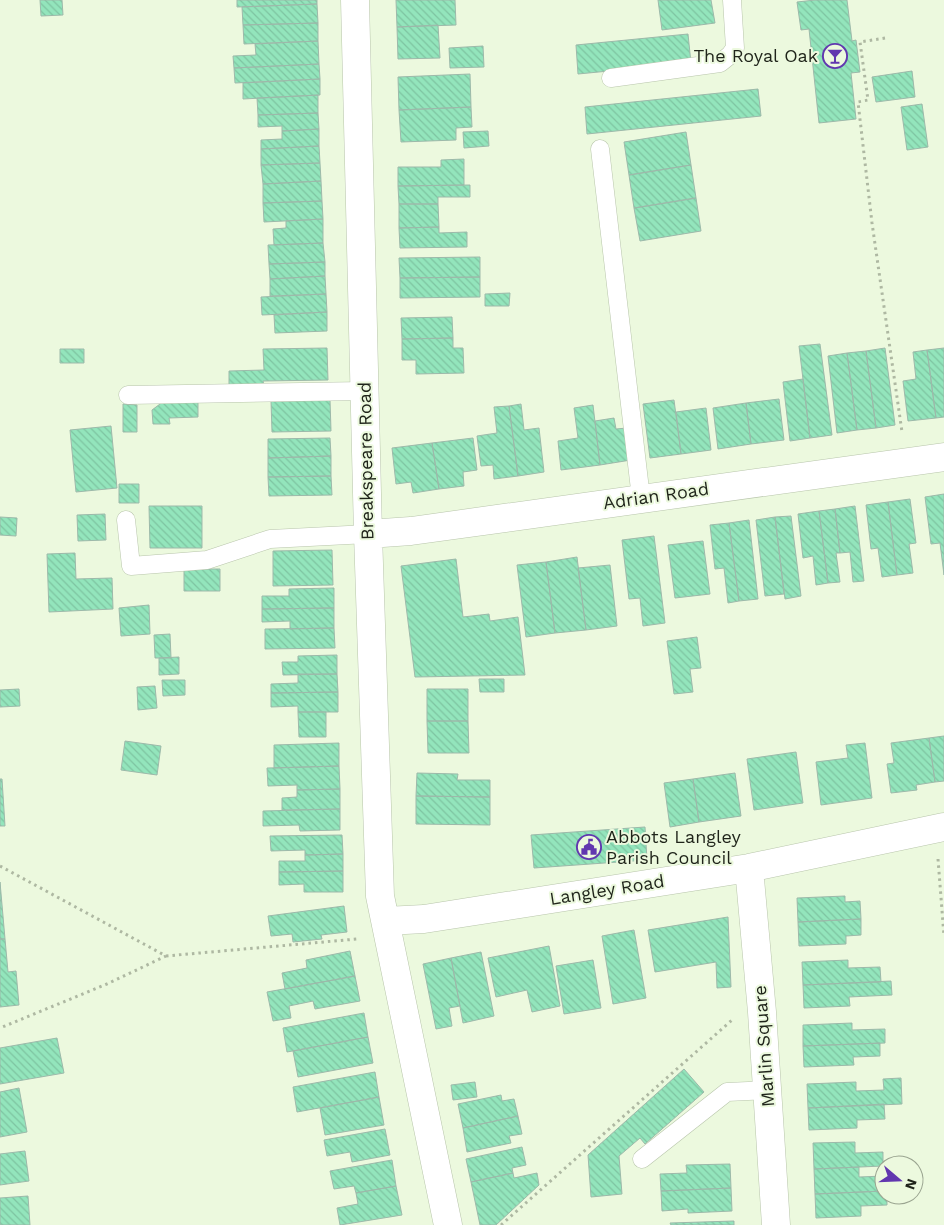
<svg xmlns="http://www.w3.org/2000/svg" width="944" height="1225" viewBox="0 0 944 1225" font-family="'Work Sans',sans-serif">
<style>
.building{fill:url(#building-back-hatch);stroke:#9db9aa}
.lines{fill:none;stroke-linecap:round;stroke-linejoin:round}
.service-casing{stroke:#b8c5ab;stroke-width:19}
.minor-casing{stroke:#b8c5ab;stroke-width:29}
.path{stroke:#aeb8a2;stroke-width:3;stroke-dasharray:2.5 4;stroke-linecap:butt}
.service{stroke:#fff;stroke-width:18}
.minor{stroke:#fff;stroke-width:28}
.labels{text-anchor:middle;stroke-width:4;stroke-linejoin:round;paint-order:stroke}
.poi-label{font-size:18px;fill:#1f241a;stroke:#ecf9de;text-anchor:end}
.street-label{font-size:18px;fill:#1f241a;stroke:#ecf9de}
</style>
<defs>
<pattern id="building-back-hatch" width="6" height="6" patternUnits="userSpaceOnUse" patternTransform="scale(1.25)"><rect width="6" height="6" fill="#93e5bc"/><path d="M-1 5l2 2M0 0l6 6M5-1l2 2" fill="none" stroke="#7ec4a1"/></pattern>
</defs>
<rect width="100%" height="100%" fill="#ecf9de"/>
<path class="building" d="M40,0H62L63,15L41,16Z
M237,0H317V4L237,7Z
M396,0H455L456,25L397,27Z
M658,0H711L715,23L662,30Z
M815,0H847L852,41L856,40L860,72L851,73L856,119L819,123L809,29L801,30L797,2Z
M317,4L318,23L243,25L242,7Z
M318,23V41L244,44L243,25Z
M438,25L440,58L398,59L397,27Z
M688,34L691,63L578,74L576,45Z
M318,41L319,64L234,68L233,56L256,55L255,44Z
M483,46L484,67L450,68L449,48Z
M319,64L320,79L235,83L234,68Z
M912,71L915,97L876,102L872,77Z
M470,74L471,107L399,110L398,77Z
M320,79V95L243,99V83Z
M758,89L761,116L587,134L585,107Z
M318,95V113L258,115L257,98Z
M922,104L928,147L907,150L901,107Z
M471,107L472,127L456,128V140L401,142L399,110Z
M318,113L319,129L282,131V126L258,127V115Z
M319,129V146L261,149V140L282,139V131Z
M488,131L489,146L464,148L463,132Z
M686,132L691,165L629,175L624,142Z
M319,146L320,163L261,165V149Z
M464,159V185L398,186V167H441V160Z
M320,163L321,181L263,184L261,165Z
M691,165L696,198L634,208L629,175Z
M321,181L322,201L263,203V184Z
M470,185V197H438V204H399L398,186Z
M696,198L701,231L640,241L634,208Z
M322,201L323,219L264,222L263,203Z
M399,204H438L439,227L399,228Z
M323,219V243L274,245L273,229L286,228V221Z
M439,227V233L467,232V247L400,248L399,228Z
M323,243L325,262L269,264L268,245Z
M480,257V277L400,278L399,258Z
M325,262V276L270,279L269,264Z
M325,276L326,294L270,296V279Z
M480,277V297L400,298V278Z
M510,293L509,306H485V294Z
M326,294L327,312L262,315L261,297Z
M327,312V331L275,333L274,315Z
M452,317L453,338L402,339L401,318Z
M453,338V348H463L464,373L416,374V360H402V339Z
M820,344L832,435L810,438L799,346Z
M327,348L328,380L263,381L264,385L229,386V371L264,370L263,349Z
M885,348L895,425L876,428L866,351Z
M944,348V417L936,418L927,350Z
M60,349H84V363H60Z
M927,350L936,418L908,421L903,381L916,379L913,352Z
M866,351L876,428L857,430L847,353Z
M847,353L857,430L837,433L828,356Z
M803,379L810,438L790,441L783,382Z
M779,399L784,440L751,444L746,403Z
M330,400L331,431L272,432L271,401Z
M674,400L681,454L650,458L643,404Z
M164,401H198V417L169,418L170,424H153L152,410Z
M746,403L751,444L718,449L713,408Z
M123,404L137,405V432H123Z
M521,404L524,430L539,428L544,472L518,476L509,406Z
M593,405L600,465L561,470L558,441L578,438L574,408Z
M509,406L518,476L494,479L493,465L481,466L477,436L497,433L494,407Z
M706,408L711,450L681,454L676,412Z
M614,418L616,429L627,428L631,460L600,465L595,421Z
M111,426L117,488L76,492L70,430Z
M330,438L331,456L268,458V439Z
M473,438L477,470L463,472L464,486L439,489L432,443Z
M432,443L439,489L413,493L411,482L396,484L392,448Z
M331,456V476L268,477V458Z
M331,476L332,495L269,496L268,477Z
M119,484H139V503H119Z
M944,494V575L940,543L931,544L925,497Z
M910,499L916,543L909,544L913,573L897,575L888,502Z
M888,502L897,575L882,577L878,548L871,549L866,505Z
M149,506H202V548H150Z
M855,506L864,581L853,582L850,552L840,553L835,509Z
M835,509L840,553H836L840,582L828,583L819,511Z
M819,511L828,583L816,585L813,556L803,558L798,514Z
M105,514L106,540L78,541L77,515Z
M791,516L801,596L785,599L775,517Z
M0,517L17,518L16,536L0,535Z
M775,517L784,594L765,596L756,520Z
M749,520L758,599L739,601L729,523Z
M729,523L739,601L728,603L724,568L715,569L710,525Z
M654,536L665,623L643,626L640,598L629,599L622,540Z
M703,541L710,594L675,598L668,545Z
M332,550L333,585L273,586V551Z
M75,553L76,579L112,578L113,609L49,612L47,554Z
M577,557L586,630L555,633L546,562Z
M456,559L463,617L489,614L490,621L518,617L525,675L415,677L401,566Z
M546,562L555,633L526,637L517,565Z
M610,565L617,626L586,630L578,568Z
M184,569H220V591H184Z
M334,588V608L262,609V596H289V589Z
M149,605L150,634L121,636L119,608Z
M334,608V628L290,629V621L262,622V609Z
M334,628L335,648L265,649V629Z
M170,634L171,658H155L154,635Z
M697,637L701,668L690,669L693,692L674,694L667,641Z
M337,655V674L283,675L282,662H298V656Z
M179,657V674L159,675V658Z
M298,674H337L338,692L271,693V684L298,683Z
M479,679H504V692H480Z
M162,680H185V695L163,696Z
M155,686L157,708L138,710L137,687Z
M19,689L20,706L0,707V690Z
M427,689H468V721H427Z
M338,692V712H298V706L271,707V693Z
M298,712H326V737H299Z
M427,721H468L469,753H428Z
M944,736V781L935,782L929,738Z
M929,738L935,782L916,785L917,790L891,793L887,764L894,763L891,743Z
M125,741L161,746L157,775L121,770Z
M339,743V766L274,768V745Z
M865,743L872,798L821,805L816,762L848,758L846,745Z
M796,752L803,803L754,810L747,759Z
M339,766L340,789L297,790V785L268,786L267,768Z
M417,773L458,774L457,780H490V797L416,796Z
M735,773L741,816L699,822L693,779Z
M0,779H2L5,826H0Z
M693,779L699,822L670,827L664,783Z
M340,789V809L282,810V798L297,797V790Z
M416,796L490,797V825L416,824Z
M340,809V830L300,831L299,825L263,826V811Z
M645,827L647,860L534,868L531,835Z
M342,835L343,854L305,855V850L271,851L270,836Z
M343,854V871L279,872V861H305V855Z
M343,871V892H304V884L279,885V872Z
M0,882L5,939H0Z
M845,896V902L860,901L861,919L798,922L797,898Z
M344,906L347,932L321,935L322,939L293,942L292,934L271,936L268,916Z
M728,917L731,987L717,988L716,962L655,972L648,930Z
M861,919V935L846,936V944L799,946L798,922Z
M634,930L646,998L613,1004L602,936Z
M0,939H5L8,972L16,971L19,1005L0,1007Z
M549,946L560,1006L532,1012L527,990L496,997L488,958Z
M350,951L355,976L285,989L282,973L307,968L306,960Z
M481,952L494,1016L463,1023L451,958Z
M451,958L460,1006L449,1008L452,1026L436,1029L423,964Z
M593,960L601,1008L564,1014L556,966Z
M848,960V968L880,967L881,982L803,985L802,962Z
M355,976L360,1001L315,1009L313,1001L289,1006L291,1018L273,1021L267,992Z
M891,981L892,995L849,997L850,1006L804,1008L803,985Z
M364,1013L368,1037L287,1052L283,1028Z
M852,1023V1030L885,1029V1043L803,1046V1025Z
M368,1037L373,1063L298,1077L293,1051Z
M57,1038L64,1073L0,1084V1048Z
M880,1043V1056L853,1057L854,1065L804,1067L803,1046Z
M684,1069L704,1092L645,1144L640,1138L619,1156L622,1194L591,1197L588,1155Z
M375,1072L379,1097L297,1112L293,1087Z
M901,1078L902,1104L808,1108L807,1084L856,1082V1091L884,1090L883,1079Z
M475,1082L477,1097L453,1100L451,1085Z
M19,1088L27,1132L0,1137V1092Z
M501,1095L502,1101L514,1099L518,1116L463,1128L458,1104Z
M379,1097L384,1125L325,1135L320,1108Z
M884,1104L885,1119L857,1120V1128L809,1130L808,1108Z
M518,1116L522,1134L509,1136L511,1143L467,1152L463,1128Z
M385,1129L390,1155L352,1162L350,1152L327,1156L324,1140Z
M855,1142V1153L883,1152V1166L814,1169L813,1143Z
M522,1147L526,1165L512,1168L513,1173L471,1182L466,1159Z
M25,1151L29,1181L0,1185V1154Z
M392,1160L396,1186L356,1193L354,1186L334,1189L330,1171Z
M730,1164L731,1188L661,1191L660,1174L687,1173L686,1165Z
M859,1167V1177L884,1176V1191L815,1194L814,1169Z
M513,1173L514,1178L537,1173L539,1185L496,1225H480L471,1182Z
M396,1186L402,1215L340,1225L337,1208L358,1204L356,1193Z
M731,1188L732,1211L688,1213V1209L662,1211L661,1191Z
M884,1191V1195H887V1205L861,1206V1216L816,1218L815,1194Z
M28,1196L30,1225H0V1198Z
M734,1221V1225H671L670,1223Z"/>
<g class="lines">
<defs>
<path id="service" d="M611,78L720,63L730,55L735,48L732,0
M600,149L641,498
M128,395L364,391
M126,520L131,566L207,560L270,539L368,534
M642,1159L727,1092L767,1090"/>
<path id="minor" d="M355,0L368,534L380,896L448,1225
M368,534L411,531L944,457
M749,868L762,1012L776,1225
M386,921L424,919L749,868L944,827"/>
</defs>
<use href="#service" class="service-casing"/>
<use href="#minor" class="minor-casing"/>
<path class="path" d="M885,38L860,42L868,100L858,102L872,223L902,432
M938,859L944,936
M0,866L166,956L107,984L0,1028
M166,956L357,939
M501,1225L732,1020"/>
<use href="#service" class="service"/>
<use href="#minor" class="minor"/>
</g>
<defs>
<symbol id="bar-ring" viewBox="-11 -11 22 22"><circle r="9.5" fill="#ecf9de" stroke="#6137af" stroke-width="1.5"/><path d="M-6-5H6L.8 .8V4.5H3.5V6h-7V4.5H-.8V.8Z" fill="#6137af"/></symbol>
<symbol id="civic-ring" viewBox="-11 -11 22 22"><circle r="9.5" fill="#ecf9de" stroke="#6137af" stroke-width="1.5"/><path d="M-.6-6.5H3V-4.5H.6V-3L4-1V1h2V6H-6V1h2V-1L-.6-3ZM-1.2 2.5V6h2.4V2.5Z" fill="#6137af"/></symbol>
</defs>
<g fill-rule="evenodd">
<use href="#bar-ring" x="821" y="42" width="28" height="28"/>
<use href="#civic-ring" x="575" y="833" width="28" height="28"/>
</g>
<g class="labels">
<g class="poi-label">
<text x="818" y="62">The Royal Oak</text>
<text x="606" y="843" text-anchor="start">Abbots Langley<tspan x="606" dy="21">Parish Council</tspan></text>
</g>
<g class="street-label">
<text transform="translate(366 461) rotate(-91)" y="6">Breakspeare Road</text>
<text transform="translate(656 496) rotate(-8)" y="6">Adrian Road</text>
<text transform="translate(607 890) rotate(-9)" y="6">Langley Road</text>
<text transform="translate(764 1046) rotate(-94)" y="6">Marlin Square</text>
</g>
</g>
<g transform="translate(899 1180) rotate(109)"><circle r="24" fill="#ecf9de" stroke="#9aa490"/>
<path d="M0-4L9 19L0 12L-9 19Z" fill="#6137af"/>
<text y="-8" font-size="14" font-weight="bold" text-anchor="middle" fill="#1f241a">N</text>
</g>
</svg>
